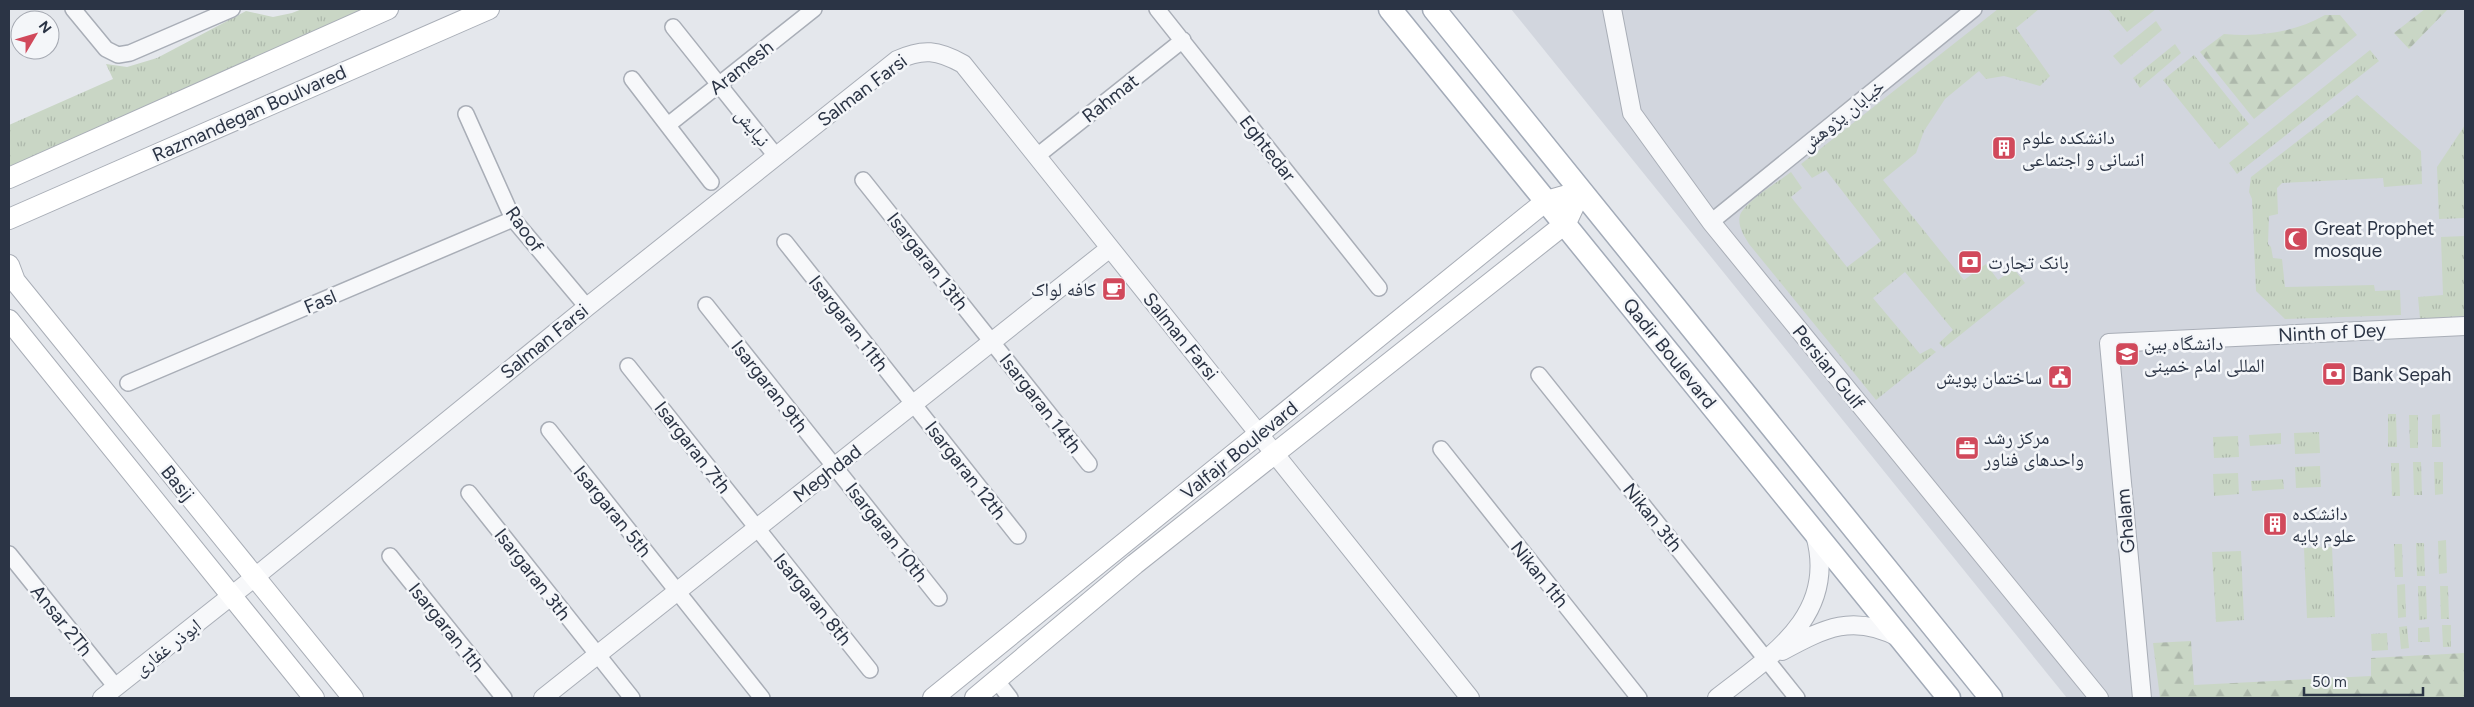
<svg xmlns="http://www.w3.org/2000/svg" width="2474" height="707" viewBox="0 0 2474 707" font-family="Figtree,'Noto Naskh Arabic',sans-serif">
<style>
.built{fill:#d2d6de}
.grass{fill:url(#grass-tufts)}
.forest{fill:url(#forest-firs)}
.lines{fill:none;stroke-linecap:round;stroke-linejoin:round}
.minor-casing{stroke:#a9aeb7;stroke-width:18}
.tertiary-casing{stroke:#a9aeb7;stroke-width:20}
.secondary-casing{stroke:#a9aeb7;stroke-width:22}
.primary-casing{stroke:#a3abb8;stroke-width:25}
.minor{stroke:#f7f8fa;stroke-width:15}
.tertiary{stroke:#f7f8fa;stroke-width:18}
.secondary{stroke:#fff;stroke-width:20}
.primary{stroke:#fff;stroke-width:22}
.labels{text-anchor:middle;stroke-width:5;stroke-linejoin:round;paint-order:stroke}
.street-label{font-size:19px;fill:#2b3445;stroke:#f4f6f9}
.poi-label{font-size:19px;fill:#2b3445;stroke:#f4f6f9;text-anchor:start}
</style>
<defs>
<pattern id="grass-tufts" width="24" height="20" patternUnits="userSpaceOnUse" patternTransform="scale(1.25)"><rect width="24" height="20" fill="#c9d6c5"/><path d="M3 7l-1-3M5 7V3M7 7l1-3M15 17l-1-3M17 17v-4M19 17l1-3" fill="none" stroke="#adb8ab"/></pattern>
<pattern id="forest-firs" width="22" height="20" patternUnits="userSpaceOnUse" patternTransform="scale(1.25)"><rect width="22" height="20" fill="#c9d6c5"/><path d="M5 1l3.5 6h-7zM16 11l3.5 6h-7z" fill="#adb8ab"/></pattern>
</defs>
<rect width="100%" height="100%" fill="#e4e7ec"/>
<path class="built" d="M1511,9H2465V698H2067Z"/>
<path class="grass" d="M302,9H361L363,13L9,167V125L113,79L106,64L127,67L157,58L246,11L273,17L292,13Z
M1998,9H2039L2016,28L2050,76L2040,86L2004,76L1986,79L1979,71L1945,99L1924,131L1916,153L1883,180L1964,280L1986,264L1998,280L2014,269L2025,283L1944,348L1939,343L1953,330L1905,272L1873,298L1920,354L1931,348L1936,352L1876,400L1749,244C1744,236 1737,225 1740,215C1746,201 1778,182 1791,172L1802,188L1791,197L1847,267L1881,241L1826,170L1812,178L1801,164Z
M2108,9H2156L2127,32Z
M2156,21L2162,30L2121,65L2113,56Z
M2175,44L2181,53L2140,88L2133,78Z
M2370,50L2379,61L2237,174L2229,163Z
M2194,55L2249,124L2219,149L2163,80Z
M2357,95L2421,151L2422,184L2384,187L2383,178L2282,183L2277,188L2278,214L2269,216L2268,244L2271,247L2273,258L2282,259L2285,287L2374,285L2375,291L2400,290L2401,315L2285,319L2256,291L2252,199L2249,192L2251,177Z
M2465,125V218L2439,219L2437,167Z
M2465,236V316L2420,319L2418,297L2443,295L2441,237Z
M2388,414H2396L2397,447H2388Z
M2440,414L2441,447H2432V415Z
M2409,415H2418V448H2410Z
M2319,432L2320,453L2295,454L2294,433Z
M2281,433V444L2250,446L2249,435Z
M2238,436L2239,457L2214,458L2213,437Z
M2413,462H2421L2422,495H2414Z
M2434,462H2443V494L2435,495Z
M2391,463H2399L2400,496H2392Z
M2320,466L2321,487L2296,488L2295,467Z
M2238,473L2239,494L2214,496L2213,474Z
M2283,479L2284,489L2252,491L2251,481Z
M2446,540L2447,573L2439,574L2438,541Z
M2416,543H2424L2425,576H2417Z
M2394,544H2402L2403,577H2395Z
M2332,547L2335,617L2307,618L2304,548Z
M2241,551L2244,620L2216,622L2212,552Z
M2405,584L2406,617L2398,618L2397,585Z
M2418,586H2426L2427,619L2419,620Z
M2440,586H2448L2449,619H2441Z
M2442,625H2451V647H2443Z
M2407,626L2409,648L2401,649L2399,627Z
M2429,627L2430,642H2418V628Z
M2387,633L2388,650L2372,651L2371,634Z"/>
<path class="forest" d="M2425,9H2448L2409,49L2394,33Z
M2325,15H2340L2357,35L2254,119L2200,52L2224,34C2260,37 2293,33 2325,15Z
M2191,641L2194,685L2371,676V658L2465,653V698H2160L2153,643Z"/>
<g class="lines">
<defs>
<path id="minor" d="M73,9L106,49L118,55L130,53L232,9
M1157,9L1379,288
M673,27L776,156
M632,79L711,182
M466,114L513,219L587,307
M668,125L814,9
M1037,156L1183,40
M863,180L1089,464
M1711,222L1974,9
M785,242L1018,536
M706,305L939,598
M628,366L870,670
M1539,375L1797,698
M128,383L513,219
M549,430L762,698
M1441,449L1639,698
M469,493L632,698
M9,554L116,687
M390,556L504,698
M997,681L1010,698"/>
<path id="tertiary" d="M1612,9L1632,113L1711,222L2099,698
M1782,651C1825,628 1853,613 1900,638
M102,698L255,577L587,307L897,60C923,48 938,50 963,64L1470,698
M543,698L1110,248
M1717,698C1772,655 1838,615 1815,535
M2142,698L2109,343L2465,326"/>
<path id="secondary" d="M9,178L388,9
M9,219L489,9
M9,265L15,281L353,698
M9,320L314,698
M933,698L1546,201L1581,191
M975,698L1135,564L1566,223L1581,191"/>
<path id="primary" d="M1390,9L1949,698
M1434,9L1991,698"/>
</defs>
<use href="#minor" class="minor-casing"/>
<use href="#tertiary" class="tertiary-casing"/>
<use href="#secondary" class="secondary-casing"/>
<use href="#primary" class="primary-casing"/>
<use href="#minor" class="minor"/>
<use href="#tertiary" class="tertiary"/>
<use href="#secondary" class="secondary"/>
<use href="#primary" class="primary"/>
</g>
<defs>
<symbol id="building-square" viewBox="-11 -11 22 22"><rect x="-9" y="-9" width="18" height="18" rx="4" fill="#d1495b" stroke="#f4f6f9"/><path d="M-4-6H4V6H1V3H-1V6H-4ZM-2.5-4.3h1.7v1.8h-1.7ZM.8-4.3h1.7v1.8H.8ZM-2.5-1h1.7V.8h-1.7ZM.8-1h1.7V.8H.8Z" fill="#fff"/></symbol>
<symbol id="mosque-square" viewBox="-11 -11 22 22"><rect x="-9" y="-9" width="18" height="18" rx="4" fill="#d1495b" stroke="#f4f6f9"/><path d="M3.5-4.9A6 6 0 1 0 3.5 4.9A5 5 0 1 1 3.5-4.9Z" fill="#fff"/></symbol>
<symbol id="bank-square" viewBox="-11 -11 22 22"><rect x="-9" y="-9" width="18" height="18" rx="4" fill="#d1495b" stroke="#f4f6f9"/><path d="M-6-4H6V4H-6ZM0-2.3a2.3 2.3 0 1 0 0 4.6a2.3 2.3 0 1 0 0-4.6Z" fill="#fff"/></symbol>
<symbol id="cafe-square" viewBox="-11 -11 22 22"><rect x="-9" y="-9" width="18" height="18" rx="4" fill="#d1495b" stroke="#f4f6f9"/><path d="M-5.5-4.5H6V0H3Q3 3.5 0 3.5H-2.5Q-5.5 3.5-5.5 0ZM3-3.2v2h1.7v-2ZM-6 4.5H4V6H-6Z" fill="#fff"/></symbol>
<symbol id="university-square" viewBox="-11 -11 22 22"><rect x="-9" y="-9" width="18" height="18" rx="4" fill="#d1495b" stroke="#f4f6f9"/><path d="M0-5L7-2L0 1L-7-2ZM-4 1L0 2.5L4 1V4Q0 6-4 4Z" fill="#fff"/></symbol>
<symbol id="civic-square" viewBox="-11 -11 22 22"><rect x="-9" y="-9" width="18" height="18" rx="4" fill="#d1495b" stroke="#f4f6f9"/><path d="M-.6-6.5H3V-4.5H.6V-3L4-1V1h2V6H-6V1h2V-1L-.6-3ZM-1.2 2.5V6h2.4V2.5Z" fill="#fff"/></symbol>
<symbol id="office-square" viewBox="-11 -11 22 22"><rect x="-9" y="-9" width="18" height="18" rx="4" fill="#d1495b" stroke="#f4f6f9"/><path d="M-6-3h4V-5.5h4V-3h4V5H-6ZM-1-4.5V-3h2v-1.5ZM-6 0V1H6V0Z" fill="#fff"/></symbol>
</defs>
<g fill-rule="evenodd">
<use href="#building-square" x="1990" y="134" width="28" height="28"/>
<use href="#mosque-square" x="2282" y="225" width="28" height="28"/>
<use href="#bank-square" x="1956" y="248" width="28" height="28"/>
<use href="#cafe-square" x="1100" y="275" width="28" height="28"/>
<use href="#university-square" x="2113" y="340" width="28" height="28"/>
<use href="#bank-square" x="2320" y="360" width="28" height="28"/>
<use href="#civic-square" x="2046" y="363" width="28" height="28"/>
<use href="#office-square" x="1953" y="434" width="28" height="28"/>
<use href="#building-square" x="2261" y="510" width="28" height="28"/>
</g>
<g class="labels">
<g class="street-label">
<text transform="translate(741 67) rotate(-38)" y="7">Aramesh</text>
<text transform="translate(862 90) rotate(-37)" y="7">Salman Farsi</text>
<text transform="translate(1110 98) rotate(-38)" y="7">Rahmat</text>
<text transform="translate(249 113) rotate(-24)" y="7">Razmandegan Boulvared</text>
<text transform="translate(1842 115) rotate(-39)" y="7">خیابان پژوهش</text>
<text transform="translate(753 127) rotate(52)" y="7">نیایش</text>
<text transform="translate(1268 148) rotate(52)" y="7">Eghtedar</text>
<text transform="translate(525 229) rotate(55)" y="7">Raoof</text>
<text transform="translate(928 261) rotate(52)" y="7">Isargaran 13th</text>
<text transform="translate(320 301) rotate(-23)" y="7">Fasl</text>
<text transform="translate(849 323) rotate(52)" y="7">Isargaran 11th</text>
<text transform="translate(2332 332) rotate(-3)" y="7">Ninth of Dey</text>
<text transform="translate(1181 336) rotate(51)" y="7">Salman Farsi</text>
<text transform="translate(544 341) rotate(-39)" y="7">Salman Farsi</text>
<text transform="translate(1670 353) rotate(51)" y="7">Qadir Boulevard</text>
<text transform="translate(1829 367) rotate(51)" y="7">Persian Gulf</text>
<text transform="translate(770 386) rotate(52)" y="7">Isargaran 9th</text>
<text transform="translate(1041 403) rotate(52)" y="7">Isargaran 14th</text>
<text transform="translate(693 447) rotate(52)" y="7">Isargaran 7th</text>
<text transform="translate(1239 450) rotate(-39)" y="7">Valfajr Boulevard</text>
<text transform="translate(966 470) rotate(52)" y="7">Isargaran 12th</text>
<text transform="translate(827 473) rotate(-38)" y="7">Meghdad</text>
<text transform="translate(178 483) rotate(51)" y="7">Basij</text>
<text transform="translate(613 511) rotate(51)" y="7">Isargaran 5th</text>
<text transform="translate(1653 517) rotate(51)" y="7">Nikan 3th</text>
<text transform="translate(2125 521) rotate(-95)" y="7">Ghalam</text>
<text transform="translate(887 532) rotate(52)" y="7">Isargaran 10th</text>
<text transform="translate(533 574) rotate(52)" y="7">Isargaran 3th</text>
<text transform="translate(1540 574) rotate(51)" y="7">Nikan 1th</text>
<text transform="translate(813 599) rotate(51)" y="7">Isargaran 8th</text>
<text transform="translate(62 620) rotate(51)" y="7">Ansar 2Th</text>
<text transform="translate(447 627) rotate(51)" y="7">Isargaran 1th</text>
<text transform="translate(167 647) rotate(-38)" y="7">ابوذر غفاری</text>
</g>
<g class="poi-label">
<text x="2022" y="144">دانشکده علوم<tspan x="2022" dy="22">انسانی و اجتماعی</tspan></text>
<text x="2314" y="235">Great Prophet<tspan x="2314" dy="22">mosque</tspan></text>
<text x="1988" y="269">بانک تجارت</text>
<text x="1096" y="296" text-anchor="end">کافه لواک</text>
<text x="2144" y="350">دانشگاه بین<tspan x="2144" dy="22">المللی امام خمینی</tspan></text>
<text x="2352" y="381">Bank Sepah</text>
<text x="2042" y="384" text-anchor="end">ساختمان پویش</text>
<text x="1984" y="444">مرکز رشد<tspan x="1984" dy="22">واحدهای فناور</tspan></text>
<text x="2292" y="520">دانشکده<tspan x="2292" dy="22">علوم پایه</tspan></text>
</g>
</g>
<rect width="2474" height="707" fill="none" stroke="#2b3445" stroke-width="20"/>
<g transform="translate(35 35) rotate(52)"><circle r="24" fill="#f4f6f9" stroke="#a4a8b1"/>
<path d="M0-4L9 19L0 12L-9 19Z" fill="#d1495b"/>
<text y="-8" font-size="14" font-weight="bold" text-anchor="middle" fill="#2b3445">N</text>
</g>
<path d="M2304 687v8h119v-8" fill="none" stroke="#2b3445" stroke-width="2.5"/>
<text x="2312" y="687" font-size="15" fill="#2b3445" stroke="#f4f6f9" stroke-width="4" paint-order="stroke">50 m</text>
</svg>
